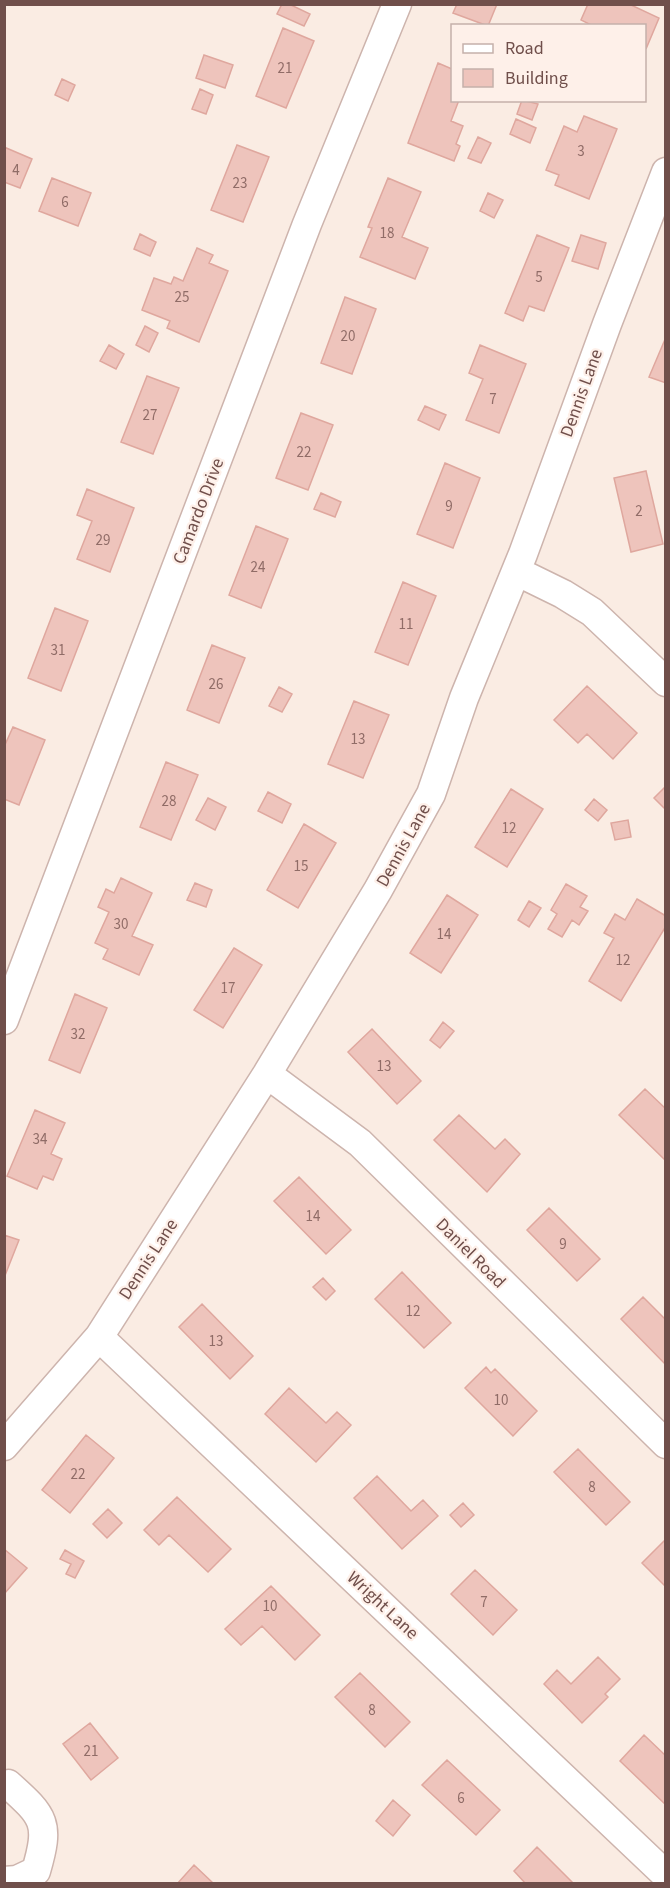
<svg xmlns="http://www.w3.org/2000/svg" width="670" height="1888" viewBox="0 0 670 1888" font-family="'Source Sans 3',sans-serif">
<style>
.building{fill:#eec4bc;stroke:#dfa79e;stroke-width:1.5}
.lines{fill:none;stroke-linecap:round;stroke-linejoin:round}
.minor-casing{stroke:#cdb4ad;stroke-width:31}
.minor{stroke:#fff;stroke-width:28}
.labels{text-anchor:middle;stroke-width:4.5;stroke-linejoin:round;paint-order:stroke}
.number-label{font-size:15px;fill:#906c67}
.street-label{font-size:18px;fill:#704f4b;stroke:#fef0e9}
</style>
<rect width="100%" height="100%" fill="#faece3"/>
<path class="building" d="M282,4H289L310,14L304,26L277,14Z
M457,4H497L488,26L453,13Z
M588,4H629L659,18L646,49L644,26H593L581,20Z
M283,28L314,41L286,108L256,96Z
M204,55L233,65L225,88L196,78Z
M438,63L452,69V100H459L451,121L463,126L456,144L460,146L454,161L408,143Z
M62,79L75,85L68,101L55,95Z
M200,89L213,95L206,114L192,109Z
M522,100L538,104L532,120L517,114Z
M584,116L617,129L589,199L555,185L559,175L546,170L564,126L577,132Z
M516,119L536,128L530,143L510,134Z
M478,137L491,143L481,163L468,158Z
M237,145L269,157L243,222L211,210Z
M4,147L32,159L20,188L4,182Z
M52,178L91,193L78,226L39,211Z
M388,178L421,192L402,237L428,248L415,279L360,257L372,228L368,227Z
M488,193L503,200L494,218L480,211Z
M140,234L156,242L150,256L134,249Z
M537,235L569,248L544,311L529,306L523,321L505,313Z
M581,235L606,243L598,269L572,261Z
M197,248L213,255L209,263L228,271L199,342L167,328L170,321L142,310L154,278L171,284L174,277L183,281Z
M345,297L376,309L352,374L321,363Z
M145,326L158,333L149,352L136,345Z
M666,337V383L649,377Z
M109,345L124,354L116,369L100,361Z
M480,345L526,364L499,433L466,420L483,379L469,373Z
M147,376L179,388L153,454L121,442Z
M425,406L446,415L439,430L418,420Z
M301,413L333,425L308,490L276,478Z
M445,463L480,478L453,548L417,534Z
M646,471L663,544L631,552L614,478Z
M87,489L134,508L110,572L77,559L92,521L77,515Z
M321,493L341,502L335,517L314,509Z
M256,526L288,539L261,608L229,595Z
M403,582L436,596L408,665L375,652Z
M55,608L88,621L61,691L28,678Z
M212,645L245,658L219,723L187,710Z
M587,686L637,733L613,759L587,734L578,743L554,720Z
M279,687L292,694L282,712L269,706Z
M354,701L389,715L363,778L328,764Z
M13,727L45,740L19,805L4,799V747Z
M166,762L198,775L171,840L140,827Z
M666,786V810L654,798Z
M511,789L543,809L507,867L475,847Z
M268,792L291,804L282,823L258,811Z
M208,798L226,807L215,830L196,820Z
M594,799L607,810L598,821L585,810Z
M628,820L631,837L615,840L611,823Z
M304,824L336,843L298,908L267,890Z
M121,878L152,893L132,936L153,945L139,975L103,959L108,949L95,943L109,912L98,907L106,889L114,893Z
M195,883L212,890L206,907L187,900Z
M566,884L587,896L580,907L588,911L579,925L572,920L562,937L548,929L557,914L551,910Z
M447,895L478,915L441,973L410,953Z
M637,899L666,916V926L621,1001L589,981L614,938L604,933L615,914L625,920Z
M529,901L541,908L529,927L518,920Z
M234,948L262,965L223,1028L194,1010Z
M75,994L107,1008L80,1073L49,1060Z
M443,1022L454,1031L440,1048L430,1040Z
M372,1029L421,1081L397,1104L348,1052Z
M645,1089L666,1109V1161L619,1115Z
M35,1110L65,1123L51,1154L62,1159L53,1180L43,1176L37,1189L7,1176Z
M459,1115L495,1149L505,1139L520,1154L487,1192L434,1140Z
M299,1177L351,1230L326,1254L274,1201Z
M549,1208L600,1259L577,1281L527,1230Z
M4,1235L19,1240L4,1278Z
M402,1272L451,1323L424,1348L375,1299Z
M323,1278L335,1291L326,1300L313,1287Z
M643,1297L666,1320V1365L621,1319Z
M202,1304L253,1356L230,1379L179,1327Z
M486,1367L491,1373L495,1369L537,1411L513,1436L465,1388Z
M289,1388L326,1423L337,1412L351,1425L316,1462L265,1414Z
M86,1435L114,1458L70,1513L42,1490Z
M578,1449L630,1502L606,1525L554,1472Z
M377,1476L411,1511L423,1500L438,1516L402,1549L354,1498Z
M177,1497L231,1549L208,1572L169,1535L159,1545L144,1530Z
M463,1503L474,1515L461,1527L450,1515Z
M108,1509L122,1523L107,1538L93,1524Z
M666,1539V1587L642,1563Z
M4,1549L27,1568L4,1594Z
M65,1550L84,1561L75,1578L66,1574L71,1564L60,1559Z
M475,1570L517,1610L493,1635L451,1594Z
M271,1586L320,1635L295,1660L262,1626L241,1645L225,1629Z
M598,1657L620,1679L605,1694L608,1697L582,1723L544,1684L557,1670L571,1684Z
M360,1673L410,1722L385,1747L335,1697Z
M90,1723L118,1758L91,1780L63,1744Z
M644,1735L666,1756V1805L620,1761Z
M447,1760L500,1810L476,1835L422,1785Z
M393,1800L410,1815L393,1836L376,1821Z
M537,1847L574,1884H526L514,1871Z
M194,1865L214,1884H177Z"/>
<g class="lines">
<defs>
<path id="minor" d="M516,571L563,594L592,612L666,682
M4,1020L307,224L397,4
M267,1074L360,1143L666,1444
M99,1337L666,1875
M4,1446L99,1337L267,1074L378,890L431,794L464,698L523,554L607,324L666,172
M4,1785L8,1784C45,1817 50,1823 36,1871L17,1880L4,1881"/>
</defs>
<use href="#minor" class="minor-casing"/>
<use href="#minor" class="minor"/>
</g>
<g class="labels">
<g class="number-label">
<text x="285" y="73">21</text>
<text x="581" y="156">3</text>
<text x="16" y="175">4</text>
<text x="240" y="188">23</text>
<text x="65" y="207">6</text>
<text x="387" y="238">18</text>
<text x="539" y="282">5</text>
<text x="182" y="302">25</text>
<text x="348" y="341">20</text>
<text x="493" y="404">7</text>
<text x="150" y="420">27</text>
<text x="304" y="457">22</text>
<text x="449" y="511">9</text>
<text x="639" y="516">2</text>
<text x="103" y="545">29</text>
<text x="258" y="572">24</text>
<text x="406" y="629">11</text>
<text x="58" y="655">31</text>
<text x="216" y="689">26</text>
<text x="358" y="744">13</text>
<text x="169" y="806">28</text>
<text x="509" y="833">12</text>
<text x="301" y="871">15</text>
<text x="121" y="929">30</text>
<text x="444" y="939">14</text>
<text x="623" y="965">12</text>
<text x="228" y="993">17</text>
<text x="78" y="1039">32</text>
<text x="384" y="1071">13</text>
<text x="40" y="1144">34</text>
<text x="313" y="1221">14</text>
<text x="563" y="1249">9</text>
<text x="413" y="1316">12</text>
<text x="216" y="1346">13</text>
<text x="501" y="1405">10</text>
<text x="78" y="1479">22</text>
<text x="592" y="1492">8</text>
<text x="484" y="1607">7</text>
<text x="270" y="1611">10</text>
<text x="372" y="1715">8</text>
<text x="91" y="1756">21</text>
<text x="461" y="1803">6</text>
</g>
<g class="street-label">
<text transform="translate(581 393) rotate(-70)" y="6">Dennis Lane</text>
<text transform="translate(198 511) rotate(-69)" y="6">Camardo Drive</text>
<text transform="translate(403 845) rotate(-61)" y="6">Dennis Lane</text>
<text transform="translate(471 1253) rotate(45)" y="6">Daniel Road</text>
<text transform="translate(148 1259) rotate(-57)" y="6">Dennis Lane</text>
<text transform="translate(383 1605) rotate(43)" y="6">Wright Lane</text>
</g>
</g>
<rect width="670" height="1888" fill="none" stroke="#704f4b" stroke-width="12"/>
<rect x="451" y="24" width="195" height="78" fill="#fef0e9" stroke="#c5b0aa" stroke-width="1.5"/>
<rect x="463" y="44" width="30" height="9" fill="#ffffff" stroke="#c5b0aa" stroke-width="1.5"/>
<text x="505" y="54" font-size="18" fill="#704f4b">Road</text>
<rect x="463" y="69" width="30" height="18" fill="#eec4bc" stroke="#c5b0aa" stroke-width="1.5"/>
<text x="505" y="84" font-size="18" fill="#704f4b">Building</text>
</svg>
